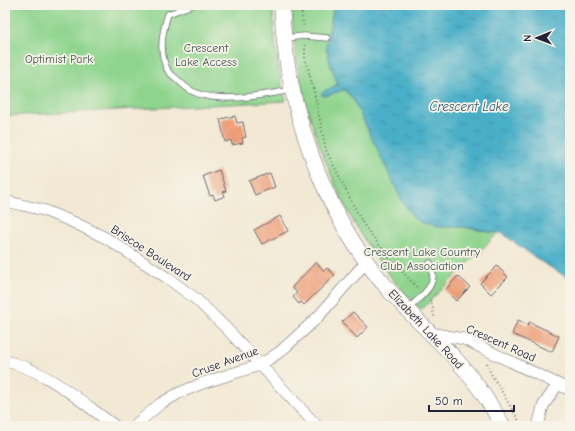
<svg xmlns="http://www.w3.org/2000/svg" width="575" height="431" viewBox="0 0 575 431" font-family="'Comic Neue',sans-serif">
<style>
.park{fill:#8fd48e;stroke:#587b64}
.water{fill:url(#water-ripples);stroke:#366882}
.building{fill:url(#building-back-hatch)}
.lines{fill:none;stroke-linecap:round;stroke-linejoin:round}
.lane-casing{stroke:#6b6871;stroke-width:7}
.street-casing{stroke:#6b6871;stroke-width:12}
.secondary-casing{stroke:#6b6871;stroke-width:16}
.path{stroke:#6b6871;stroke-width:2;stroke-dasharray:1 3;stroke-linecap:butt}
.lane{stroke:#fff;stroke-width:5.5}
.street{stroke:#fff;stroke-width:11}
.secondary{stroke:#fff;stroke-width:15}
.labels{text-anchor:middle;stroke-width:3.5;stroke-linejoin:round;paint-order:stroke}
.park-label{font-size:12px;fill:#435754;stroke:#f7f3e8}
.street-label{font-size:12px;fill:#22223b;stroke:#f7f3e8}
.water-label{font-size:13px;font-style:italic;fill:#325a73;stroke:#f7f3e8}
</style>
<defs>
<pattern id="water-ripples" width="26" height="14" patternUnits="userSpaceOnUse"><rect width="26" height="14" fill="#49afc8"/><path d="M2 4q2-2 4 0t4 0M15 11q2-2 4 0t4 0" fill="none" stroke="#3c8ea4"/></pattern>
<pattern id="building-back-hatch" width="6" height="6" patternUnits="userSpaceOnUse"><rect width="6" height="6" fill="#f2a27b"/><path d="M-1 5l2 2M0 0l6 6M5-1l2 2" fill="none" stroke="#cf8b6b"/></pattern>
</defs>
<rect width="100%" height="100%" fill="#f7f3e8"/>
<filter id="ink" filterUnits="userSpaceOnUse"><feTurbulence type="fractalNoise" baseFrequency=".025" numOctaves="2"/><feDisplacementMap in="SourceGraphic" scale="8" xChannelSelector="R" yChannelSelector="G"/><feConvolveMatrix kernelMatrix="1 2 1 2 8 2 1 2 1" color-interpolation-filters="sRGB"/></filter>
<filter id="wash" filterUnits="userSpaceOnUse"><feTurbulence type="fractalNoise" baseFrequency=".012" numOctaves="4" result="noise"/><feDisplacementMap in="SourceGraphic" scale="16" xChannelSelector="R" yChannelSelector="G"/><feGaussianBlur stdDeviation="0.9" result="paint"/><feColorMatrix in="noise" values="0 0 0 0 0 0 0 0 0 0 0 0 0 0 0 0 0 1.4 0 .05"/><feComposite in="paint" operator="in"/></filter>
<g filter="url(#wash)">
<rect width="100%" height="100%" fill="#f2e9d4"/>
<path class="park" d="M5,5H273C274,38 277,70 286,101L5,116Z
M292,5H334L330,28L327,38L330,63L337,82V85L326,90V96L340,91L345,90L353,99L394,182L444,227H464L489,232L498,233L421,310C403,291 385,272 371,250C354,226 341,199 330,172C307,116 293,66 292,5Z"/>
<path class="water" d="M334,5H570V279L540,261L502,233L489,232L464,227H437L422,223L414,218L402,201L353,99L345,90C337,90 331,96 323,96L321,94L326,90L337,85V82L330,63L326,47Z"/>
<g id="blocks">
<path class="building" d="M235,116L237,123L243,122L246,137L242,138L243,143L232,145L231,140L225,142L220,119Z
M219,170L226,191L223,192L225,196L215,200L213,195L210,196L203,176Z
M270,173L275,187L255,195L249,181Z
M280,216L288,231L262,244L254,230Z
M316,262L324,271L327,268L335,275L304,305L301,302L299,304L293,297L297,293L292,287Z
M497,266L508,277L491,294L480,283Z
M458,276L470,287L456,301L445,290Z
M353,312L368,327L357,338L342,322Z
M518,320L528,325L529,322L559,336L552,352L512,334Z"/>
</g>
</g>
<g filter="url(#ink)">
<use href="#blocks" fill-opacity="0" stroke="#6b6871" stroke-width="1"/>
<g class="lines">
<defs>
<path id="lane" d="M192,5L168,14C162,32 158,53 168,71C170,74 175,77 177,79C180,82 183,85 187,88C212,106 263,95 292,90
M285,38L304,36L327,38
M408,309C422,295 440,285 430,263"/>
<path id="street" d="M5,201L43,210L73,222L106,238L166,277L196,299L227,329L317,426
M430,333L464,339L570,390
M5,361C47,370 81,402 115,426
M134,426L160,404L179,393L203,383L260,365L281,351L317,318L366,262
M538,426L543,406L558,384"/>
<path id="secondary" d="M282,5C284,102 324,216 388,289C409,313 432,334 454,357C473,378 489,401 503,426"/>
</defs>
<use href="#lane" class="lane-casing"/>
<use href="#street" class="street-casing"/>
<use href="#secondary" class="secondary-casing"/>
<path class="path" d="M300,5L304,28
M305,45V58L314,91L326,150L363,224L389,258L418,288
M430,300C434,306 432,313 435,318
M487,363L490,372L522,426"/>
<use href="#lane" class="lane"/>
<use href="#street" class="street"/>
<use href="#secondary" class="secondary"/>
</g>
</g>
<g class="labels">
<g class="park-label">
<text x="206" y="52">Crescent<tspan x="206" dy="14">Lake Access</tspan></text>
<text x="59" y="63">Optimist Park</text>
<text x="422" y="256">Crescent Lake Country<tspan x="422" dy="14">Club Association</tspan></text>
</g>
<g class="street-label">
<text transform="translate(151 253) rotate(33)" y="4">Briscoe Boulevard</text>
<text transform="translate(426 329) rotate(47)" y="4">Elizabeth Lake Road</text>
<text transform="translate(501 343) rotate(24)" y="4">Crescent Road</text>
<text transform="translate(225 362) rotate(-20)" y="4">Cruse Avenue</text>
</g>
<g class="water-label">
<text x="469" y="111">Crescent Lake</text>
</g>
</g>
<rect width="575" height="431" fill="none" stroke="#f7f3e8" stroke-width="20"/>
<g transform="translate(537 38) rotate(269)" stroke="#f7f3e8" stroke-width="3" paint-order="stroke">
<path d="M0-3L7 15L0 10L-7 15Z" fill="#22223b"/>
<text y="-6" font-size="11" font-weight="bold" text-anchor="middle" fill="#22223b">N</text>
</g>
<path d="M429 405v6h85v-6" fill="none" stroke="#22223b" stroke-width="2"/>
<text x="435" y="405" font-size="12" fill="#22223b" stroke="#f7f3e8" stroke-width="3" paint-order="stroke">50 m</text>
</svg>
